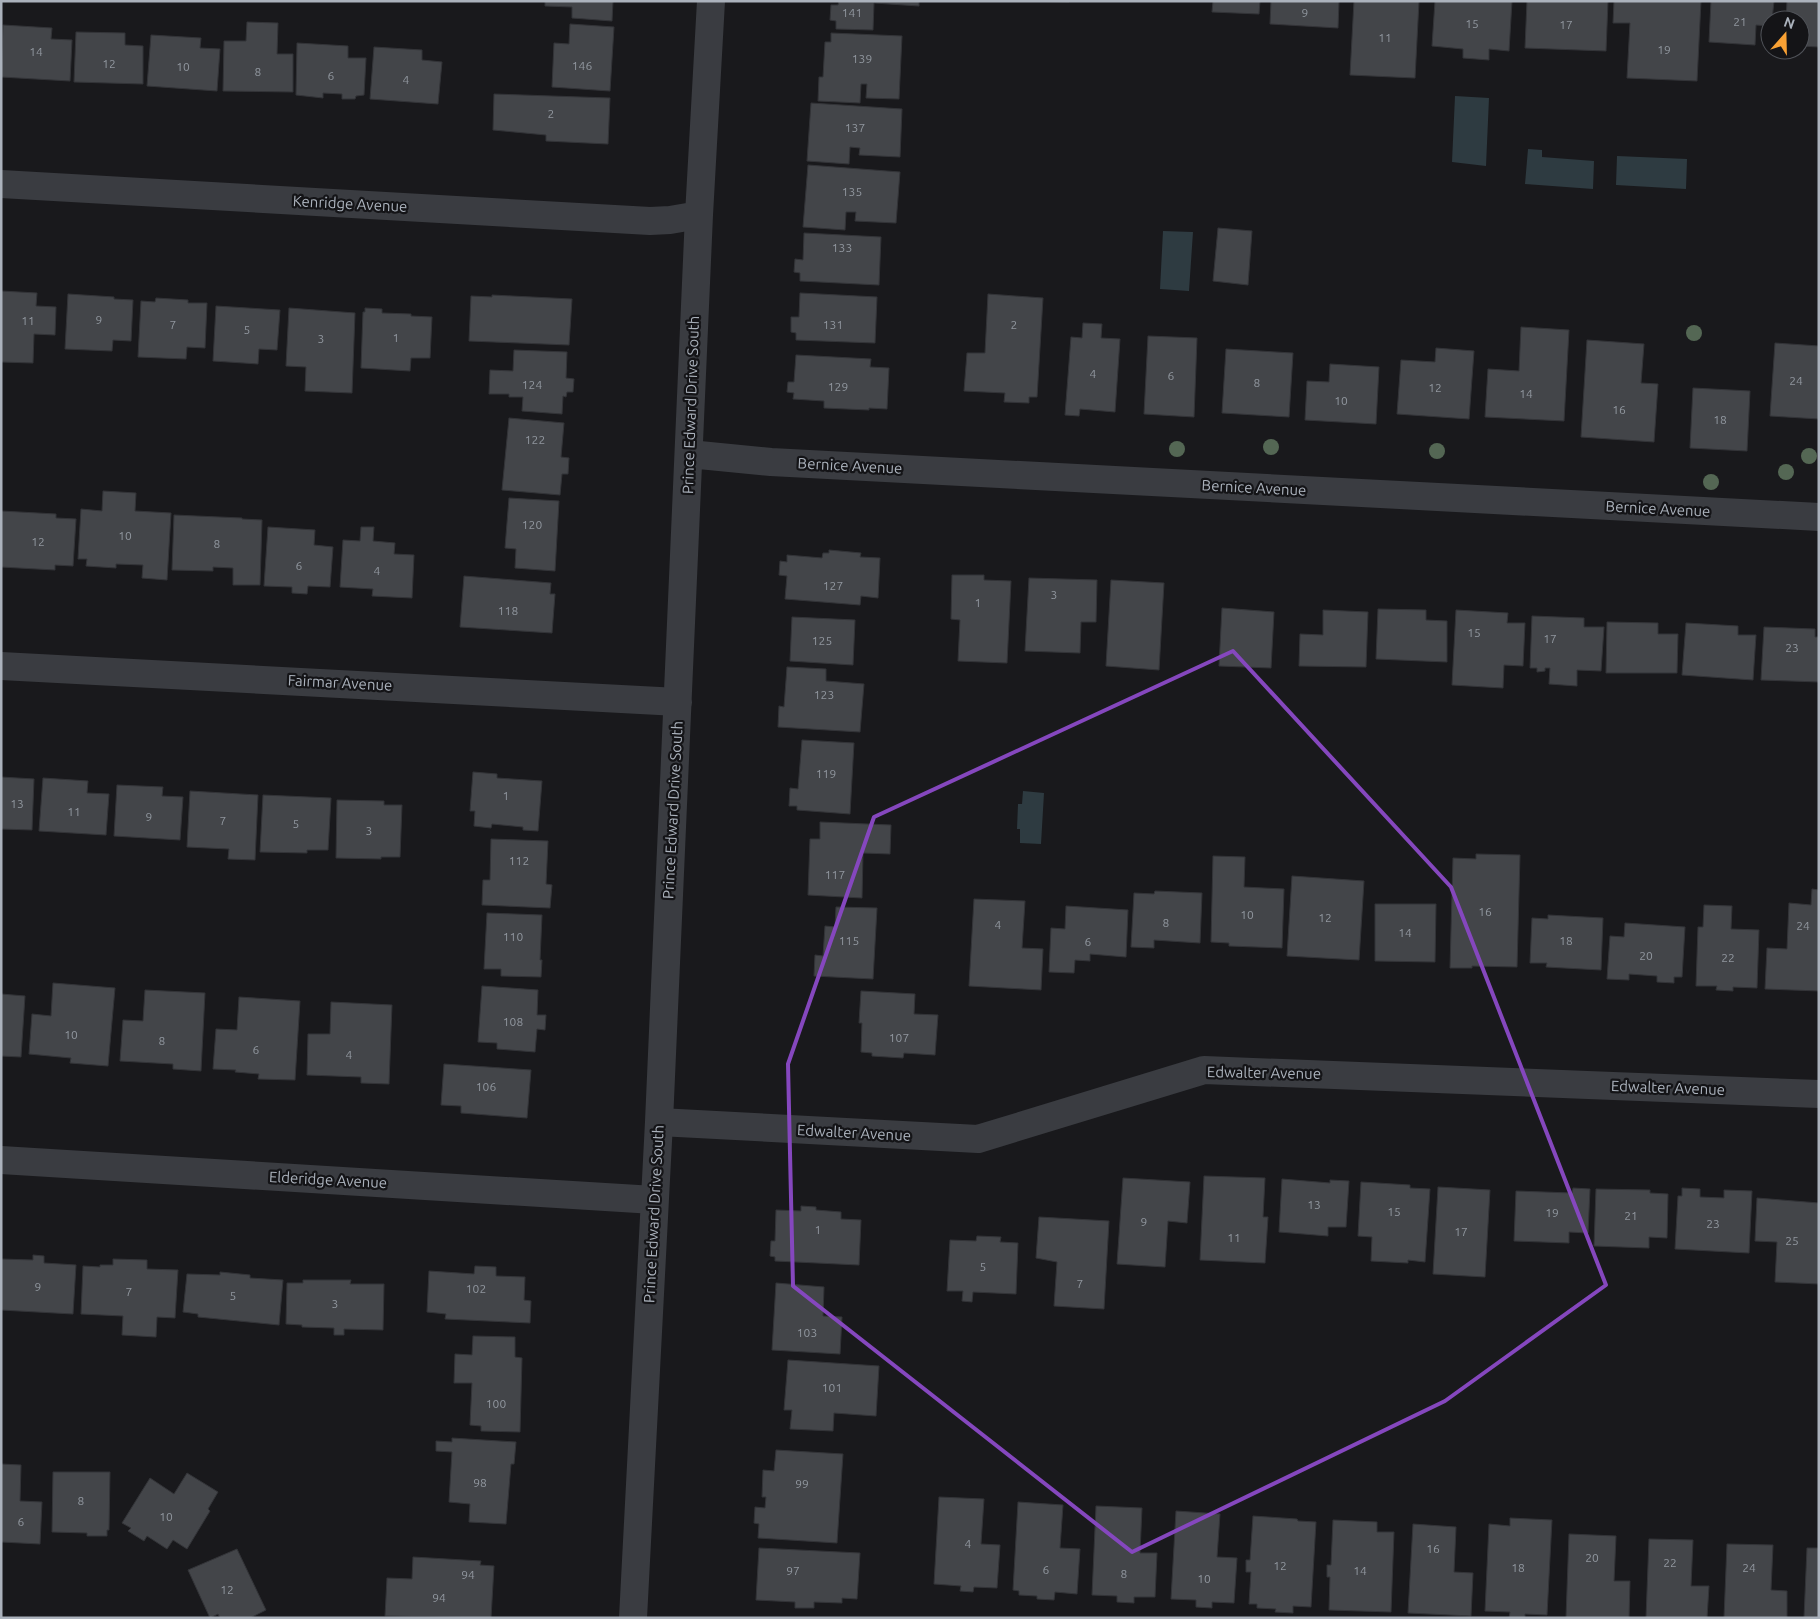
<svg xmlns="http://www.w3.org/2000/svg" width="1820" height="1619" viewBox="0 0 1820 1619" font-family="Ubuntu,sans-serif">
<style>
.water{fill:#2e3b41}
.building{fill:#434549;stroke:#333438}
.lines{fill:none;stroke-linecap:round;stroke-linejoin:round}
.minor{stroke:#3a3c41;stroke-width:28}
.tree{fill:#546754}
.marked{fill:none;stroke:#8547be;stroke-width:4;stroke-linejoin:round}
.labels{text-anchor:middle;stroke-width:4.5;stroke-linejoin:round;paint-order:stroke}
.number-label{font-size:12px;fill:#91979f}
.street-label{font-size:15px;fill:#abb2bc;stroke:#141417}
</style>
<rect width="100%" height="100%" fill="#19191c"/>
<path class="water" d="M1455,96L1489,98L1486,166L1452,162Z
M1528,149L1542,150V157L1594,161L1593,189L1525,184Z
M1617,156L1687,159L1686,189L1616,185Z
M1163,231L1193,232L1189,291L1160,289Z
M1023,791L1044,793L1041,844L1020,843V829H1017L1018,804H1022Z"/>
<path class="building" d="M545,1H613L612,21L572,18V7L545,6Z
M839,1H919V6L874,3L873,30L836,29V21L830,20L831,5H838Z
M1022,1H1069V2Z
M1213,1H1260L1259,14L1212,12Z
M1271,1H1339L1338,28L1270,24Z
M1354,1H1419L1415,78L1350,75Z
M1435,1H1512L1509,51L1489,49V60L1463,58V49L1432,46Z
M1527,1H1608L1606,51L1525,48Z
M1614,1H1701L1697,81L1627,78L1630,23H1613Z
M1711,1H1774L1772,20H1770V26L1756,25L1755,45L1709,42Z
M1787,1H1819V47L1800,46V20H1786Z
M247,22L278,23L277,54H293V92L223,91L224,41H246Z
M570,24L614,27L610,91L552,87L554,43L569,44Z
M3,25L52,28L51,39L72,40L70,81L1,77Z
M76,32L125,33V45L143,46V84L74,82Z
M831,33L902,36L899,99L866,98L867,84H861L860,103L818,101L819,77H823L825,42H831Z
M151,35L201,38L200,48L220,49L217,91L147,86Z
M297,43L348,46V58H366L364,95L356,96L355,99H342V94L323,93V98L296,95Z
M374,47L422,50V60L442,62L438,104L370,99Z
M494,94L610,98L608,144L546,141V135L493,130Z
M811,103L902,109L900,157L859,155L860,148L850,147L849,164L807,161Z
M808,165L900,172L896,223L855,221L856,212H846L845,230L803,227Z
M1218,228L1252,231L1248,285L1213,281Z
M804,233L881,237L879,285L800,281V273L794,272L795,259L803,260Z
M1,291L37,293L36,306L56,307L55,335L34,334L33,363L1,362Z
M800,293L877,297L875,343L796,340V333L791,332V317H799Z
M68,294L114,297V299L133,300L131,341L113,340L112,351L65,349Z
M988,294L1043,298L1037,397H1029V403L1004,402L1005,393L964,391L967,353H985Z
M492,295L572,299L569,345L469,341L471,296L492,297Z
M156,298L188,300V303H207L205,348L187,347L186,359L138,357L141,301L155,302Z
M216,306L280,310L277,350L259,349L258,364L213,361Z
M289,308L355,313L352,393L305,391L306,367L286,366Z
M365,308L382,309V313L411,314V316L432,317L430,358H411L410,371L361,368L363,312H365Z
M1083,323L1102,324L1101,338L1120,339L1115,412L1080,409L1079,416L1065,415L1071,337L1082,338Z
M1521,327L1569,330L1564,421L1485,417L1488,369L1519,371Z
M1148,336L1197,338L1194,417L1144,414Z
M1587,340L1644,344L1641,383L1658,384L1654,442L1581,437Z
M1775,343L1819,346V419L1770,416Z
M1436,348L1474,351L1469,419L1397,414L1401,360L1435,362Z
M1226,349L1293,353L1289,417L1222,413Z
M514,350L567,352L566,378L574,379L573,392H567L566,397L563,396L562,414L522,411L523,397H509V394H489L490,370L513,371Z
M796,355L871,359L870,367L889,368L887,409L869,408V410L824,408V401L793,399L794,393L787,392L788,382H794Z
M1330,364L1379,367L1376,424L1305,420L1307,381L1329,382Z
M1693,388L1750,391L1747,451L1690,448Z
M509,418L564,423L561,457L569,458L568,474H562L560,495L502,490Z
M103,491L136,493L135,511L171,513L167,580L142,578L143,565L116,564V568L86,566L87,559H78L81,509L102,511Z
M509,498L559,501L555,571L515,568L516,549L505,548Z
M1,511L56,514V518L76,519L73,566L55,565V570L1,567Z
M174,515L242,518V519L262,520L260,585H233V568L213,567V571L172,570Z
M268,527L315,530L314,545L333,547L330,587L308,586L307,594L292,593V587L264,586Z
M361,527H374L373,541L395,543L394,554L414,555L412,598L372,596L373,589L340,587L343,540L360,541Z
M829,550L861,553L860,557L880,558L878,598L861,596L860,605L785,599L787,576L779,575L780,561L787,562V555L822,558L823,553H829Z
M952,575H984V580L1011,581L1007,663L958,661L960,620L951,619Z
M464,576L551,583L550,594H555L552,633L460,627Z
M1029,578L1097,580L1096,622H1081L1080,653L1025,651Z
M1111,580L1164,583L1159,670L1106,666Z
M1222,608L1274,612L1271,668L1219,666Z
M1378,609L1426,610V620L1447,621V662L1376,659Z
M1323,610L1368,612L1366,667L1299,666L1300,634L1323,635Z
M1456,610L1508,613L1507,623H1525L1523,666L1504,665L1503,688L1452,685Z
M1532,616L1584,618V627H1604L1601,671L1577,670V686L1549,684L1550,668H1545V671L1537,672V668H1530Z
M792,617L855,620L853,665L790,661Z
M1607,622L1658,623V634H1678L1677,673H1606Z
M1686,623L1738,626V635H1756L1753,680L1682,675Z
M1764,627L1815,629V637H1819V682L1761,680Z
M787,667L826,669V681L864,684L860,732L778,727L779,706L784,707Z
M802,740L854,743L850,814L797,810V806H789L790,788L798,789Z
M473,772L497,774V778L542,781L538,831L523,830V827L492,824L491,828L474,826L475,811H470Z
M1,777L34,779L32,830L1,829Z
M43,778L88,781L87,793L109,794L106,835L39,831Z
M117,785L163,787L162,796L183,797L180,840L114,836Z
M190,791L258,795L255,860L228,859L229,849L187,847Z
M263,795L331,798L328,850H307V853L260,852Z
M337,800L384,801V805H402L400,857H381V859L336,858Z
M820,822L891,825L890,854L863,853L862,898L808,895L810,839H820Z
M491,839L548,841L546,884L552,885L550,908L482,905L483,880H490Z
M1476,854L1520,855L1517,967L1472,966V968H1450L1453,858L1476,859Z
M1213,856L1245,857L1244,887L1284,889L1282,948L1229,946V943L1211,942Z
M1292,876L1364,881L1359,960L1287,956Z
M1812,889L1819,890V991L1765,989L1767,948L1787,949L1789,903L1811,905Z
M1155,891L1202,893L1200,943L1154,940V948L1131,947L1134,893L1154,894Z
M974,899L1025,901L1022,948L1043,949L1041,990L969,986Z
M1375,904H1436L1435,962L1375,961Z
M1704,905L1732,906L1731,929L1759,930L1757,988L1733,987V991L1716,990L1717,986H1696L1698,927H1703Z
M1066,906L1128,910L1126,957L1090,954V961L1075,960L1074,973L1049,972L1051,928L1065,929Z
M836,907L877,908L873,979L814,976L815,955L823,956L825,926L835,927Z
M487,913L542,915L540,960H542L541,977L501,976V969H484Z
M1548,915L1603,918L1601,970L1546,967L1547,963H1530L1532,918L1548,919Z
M1625,923L1685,927L1682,977H1674V983L1657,982V976L1629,974V980L1607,979L1610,936L1624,937Z
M53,983L115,988L108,1066L70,1063L71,1058L29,1054L32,1014L51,1016Z
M482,986L538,990L537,1015H546L545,1030L537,1029L535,1052L497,1049V1043L478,1042Z
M145,990L205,993L201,1071L173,1069V1064L120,1061L123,1020L143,1021Z
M861,991L915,994L914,1014L938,1015L935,1055L904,1053L903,1058L872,1056V1053L861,1052L862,1023H859Z
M1,994L25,996L21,1057L1,1056Z
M239,997L300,1001L295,1080L258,1079L259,1074L235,1072L236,1070L213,1069L216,1029L237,1030Z
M331,1002L392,1005L389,1084L361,1083V1077L307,1075L308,1034H330Z
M444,1064L531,1070L527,1118L461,1113V1106L441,1105Z
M1204,1176L1265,1178L1263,1217H1268L1265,1263L1200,1260Z
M1123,1178L1190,1182L1187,1223L1168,1221L1165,1267L1117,1264Z
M1282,1179L1330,1183V1180L1349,1181L1346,1227H1328V1236L1279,1232Z
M1361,1182L1410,1185V1188L1430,1189L1425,1262L1408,1260V1263L1371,1261L1372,1237L1358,1236Z
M1438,1187L1490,1190L1485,1277L1433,1274Z
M1573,1188L1590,1189L1588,1233L1569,1232V1243L1514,1241L1516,1191L1572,1193Z
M1682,1188L1700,1189V1197L1724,1198V1190L1752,1191L1749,1253L1675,1249L1678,1196H1682Z
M1596,1189L1650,1190V1193L1668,1194L1667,1238L1649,1237V1248L1594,1246Z
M1757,1198L1819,1203V1284L1775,1282L1777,1242L1755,1241Z
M801,1206L816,1207V1210L841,1212V1219L861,1220L859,1265L775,1261V1257L770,1256L771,1241H775L776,1210L801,1211Z
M1039,1217L1109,1221L1104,1309L1054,1306L1057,1262L1036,1258Z
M977,1236L1001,1237L1000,1242L1018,1243L1016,1294L973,1292L972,1302L962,1301L963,1291H947L950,1240L976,1241Z
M33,1255L44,1256V1263L76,1265L73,1314L1,1310V1259L33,1260Z
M113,1259L147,1260V1269L178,1270L175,1318L157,1317L156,1337L122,1335L123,1316L81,1314L83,1266L100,1267V1265H113Z
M475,1266L496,1267V1276L525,1277L524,1300L531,1301L530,1323L445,1319L446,1314L427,1312L429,1271L474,1274Z
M220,1272L250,1275V1278L283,1280L279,1325L198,1317V1314L183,1312L187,1274L220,1275Z
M303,1280H351L350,1284H384L383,1330L344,1329V1335H334V1328L302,1327V1325L286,1324L287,1283H303Z
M776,1283L824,1287L823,1316L842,1317L840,1354L772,1350Z
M473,1336L515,1337V1357L522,1358L520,1432L481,1431V1426L470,1425L472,1383H454L455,1354L472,1355Z
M788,1360L879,1366L876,1416L834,1413L833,1431L790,1429L792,1410H784Z
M452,1438L516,1442L514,1464H511L506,1524L469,1522L470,1504L449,1502L452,1452L436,1451V1441L452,1442Z
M776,1450L843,1454L837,1543L758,1538L759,1524L754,1523L755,1507L765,1508L766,1497H762L763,1470L774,1471Z
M1,1464L21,1465L20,1501L42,1502L40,1544L1,1542Z
M53,1472H110L109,1530H107V1536H87V1533L52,1532Z
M187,1473L218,1492L208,1509L210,1511L187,1549L173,1540L167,1549L147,1536L144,1541L128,1531L131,1528L122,1523L150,1478L174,1494Z
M939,1497L984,1499L981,1544L1000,1545L997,1588L974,1587L973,1592L960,1591L961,1586L934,1584Z
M1018,1502L1063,1505L1060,1548L1080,1549L1077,1594L1055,1592L1054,1600L1037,1599V1596L1019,1595V1591L1013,1590Z
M1096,1506L1142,1508L1140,1553H1157L1155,1597H1134V1603L1117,1602V1596L1092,1595Z
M1176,1511L1220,1514L1217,1557L1237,1558L1234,1603L1212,1602V1608L1196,1607V1600L1171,1599Z
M1253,1516L1297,1519L1298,1521L1316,1522L1311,1607L1293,1606V1613L1275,1612L1276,1609L1257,1608V1604H1249L1251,1572H1246V1560H1250Z
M1510,1518L1552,1520L1547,1615L1525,1614V1618H1509L1510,1612L1485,1611L1489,1524L1510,1526Z
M1333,1520L1377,1522V1532H1394L1391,1612L1329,1610L1330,1577H1327V1565H1331Z
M1413,1524L1456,1527L1454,1572L1473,1573L1471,1616L1408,1613Z
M1569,1534L1616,1536L1614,1581H1630L1629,1618H1566Z
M1649,1539L1693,1540L1691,1586H1709L1707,1618H1646Z
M1727,1544L1773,1545L1771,1590L1787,1591V1618H1724Z
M759,1548L860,1553L857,1599L842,1598V1603L814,1602V1608H795V1602L756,1600Z
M1807,1548H1819V1618H1804Z
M237,1549L266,1610L250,1618H220L218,1614L210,1618L188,1570Z
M413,1557L481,1561L480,1565L494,1566L491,1618L385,1616L387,1578L412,1579Z"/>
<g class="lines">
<path class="minor" d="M1,184L650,221L670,220L699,215
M689,454L771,462L1819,517
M1,666L678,702
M659,1122L978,1139L1204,1070L1819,1094
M1,1160L654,1200
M633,1618L659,1122L699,215L711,1"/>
</g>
<g class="tree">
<circle cx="1694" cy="333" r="8"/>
<circle cx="1271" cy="447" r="8"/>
<circle cx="1177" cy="449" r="8"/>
<circle cx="1437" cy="451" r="8"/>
<circle cx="1809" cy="456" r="8"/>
<circle cx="1786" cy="472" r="8"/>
<circle cx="1711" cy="482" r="8"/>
</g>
<path class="marked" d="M1233,651L1451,887L1606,1285L1445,1401L1132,1552L793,1286L788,1064L874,817Z"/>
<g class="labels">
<g class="number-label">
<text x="852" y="17">141</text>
<text x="1305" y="17">9</text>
<text x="1740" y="26">21</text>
<text x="1472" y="28">15</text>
<text x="1566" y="29">17</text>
<text x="1385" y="42">11</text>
<text x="1664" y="54">19</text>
<text x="36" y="56">14</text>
<text x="862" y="63">139</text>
<text x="109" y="68">12</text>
<text x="582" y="70">146</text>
<text x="183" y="71">10</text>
<text x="258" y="76">8</text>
<text x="331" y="80">6</text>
<text x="406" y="84">4</text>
<text x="551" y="118">2</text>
<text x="855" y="132">137</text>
<text x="852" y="196">135</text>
<text x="842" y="252">133</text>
<text x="99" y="324">9</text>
<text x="28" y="325">11</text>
<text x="173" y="329">7</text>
<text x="833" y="329">131</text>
<text x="1014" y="329">2</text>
<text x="247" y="334">5</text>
<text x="396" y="342">1</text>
<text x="321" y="343">3</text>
<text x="1093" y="378">4</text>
<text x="1171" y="380">6</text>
<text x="1796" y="385">24</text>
<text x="1257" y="387">8</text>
<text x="532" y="389">124</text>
<text x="838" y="391">129</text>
<text x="1435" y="392">12</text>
<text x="1526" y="398">14</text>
<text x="1341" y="405">10</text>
<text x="1619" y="414">16</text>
<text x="1720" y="424">18</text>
<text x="535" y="444">122</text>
<text x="532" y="529">120</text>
<text x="125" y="540">10</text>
<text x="38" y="546">12</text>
<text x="217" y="548">8</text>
<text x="299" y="570">6</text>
<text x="377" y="575">4</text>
<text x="833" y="590">127</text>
<text x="1054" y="599">3</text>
<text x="978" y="607">1</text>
<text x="508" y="615">118</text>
<text x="1474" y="637">15</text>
<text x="1550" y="643">17</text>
<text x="822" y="645">125</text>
<text x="1792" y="652">23</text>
<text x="824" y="699">123</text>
<text x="826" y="778">119</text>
<text x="506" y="800">1</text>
<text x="17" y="808">13</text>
<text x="74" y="816">11</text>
<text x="149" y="821">9</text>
<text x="223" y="825">7</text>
<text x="296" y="828">5</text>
<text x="369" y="835">3</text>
<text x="519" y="865">112</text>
<text x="835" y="879">117</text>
<text x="1485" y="916">16</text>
<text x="1247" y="919">10</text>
<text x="1325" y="922">12</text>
<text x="1166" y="927">8</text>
<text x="998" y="929">4</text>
<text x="1803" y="930">24</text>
<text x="1405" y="937">14</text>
<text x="513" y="941">110</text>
<text x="849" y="945">115</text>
<text x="1566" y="945">18</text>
<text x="1088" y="946">6</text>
<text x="1646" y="960">20</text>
<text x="1728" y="962">22</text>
<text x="513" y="1026">108</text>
<text x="71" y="1039">10</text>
<text x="899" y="1042">107</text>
<text x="162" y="1045">8</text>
<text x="256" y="1054">6</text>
<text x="349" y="1059">4</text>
<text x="486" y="1091">106</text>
<text x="1314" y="1209">13</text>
<text x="1394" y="1216">15</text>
<text x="1552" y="1217">19</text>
<text x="1631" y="1220">21</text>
<text x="1144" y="1226">9</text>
<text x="1713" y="1228">23</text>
<text x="818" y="1234">1</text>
<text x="1461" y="1236">17</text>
<text x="1234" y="1242">11</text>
<text x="1792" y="1245">25</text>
<text x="983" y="1271">5</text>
<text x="1080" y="1288">7</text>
<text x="38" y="1291">9</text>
<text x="476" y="1293">102</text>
<text x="129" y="1296">7</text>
<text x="233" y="1300">5</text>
<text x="335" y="1308">3</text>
<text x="807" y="1337">103</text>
<text x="832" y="1392">101</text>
<text x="496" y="1408">100</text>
<text x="480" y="1487">98</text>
<text x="802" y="1488">99</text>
<text x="81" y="1505">8</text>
<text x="166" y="1521">10</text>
<text x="21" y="1526">6</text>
<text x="968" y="1548">4</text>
<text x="1433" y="1553">16</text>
<text x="1592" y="1562">20</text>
<text x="1670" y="1567">22</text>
<text x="1280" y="1570">12</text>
<text x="1518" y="1572">18</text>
<text x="1749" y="1572">24</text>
<text x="1046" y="1574">6</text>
<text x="793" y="1575">97</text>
<text x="1360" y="1575">14</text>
<text x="1124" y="1578">8</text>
<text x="468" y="1579">94</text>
<text x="1204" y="1583">10</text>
<text x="227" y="1594">12</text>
<text x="439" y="1602">94</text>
</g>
<g class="street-label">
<text transform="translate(350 204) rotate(3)" y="5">Kenridge Avenue</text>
<text transform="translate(691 405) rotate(-88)" y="5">Prince Edward Drive South</text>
<text transform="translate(850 466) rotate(3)" y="5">Bernice Avenue</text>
<text transform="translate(1254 488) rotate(3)" y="5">Bernice Avenue</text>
<text transform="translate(1658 509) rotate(3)" y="5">Bernice Avenue</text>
<text transform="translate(340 683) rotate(3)" y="5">Fairmar Avenue</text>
<text transform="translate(673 810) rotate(-87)" y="5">Prince Edward Drive South</text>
<text transform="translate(1264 1073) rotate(1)" y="5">Edwalter Avenue</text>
<text transform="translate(1668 1088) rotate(2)" y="5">Edwalter Avenue</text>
<text transform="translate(854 1133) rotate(3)" y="5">Edwalter Avenue</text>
<text transform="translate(328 1180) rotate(3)" y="5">Elderidge Avenue</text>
<text transform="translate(654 1214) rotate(-87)" y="5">Prince Edward Drive South</text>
</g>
</g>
<rect width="1820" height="1619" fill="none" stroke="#abb2bc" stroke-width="5"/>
<g transform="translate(1785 35) rotate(20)"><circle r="24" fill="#141417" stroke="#505359"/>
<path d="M0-4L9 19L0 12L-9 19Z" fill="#f9a134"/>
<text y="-8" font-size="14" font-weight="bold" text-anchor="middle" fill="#abb2bc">N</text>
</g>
</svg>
